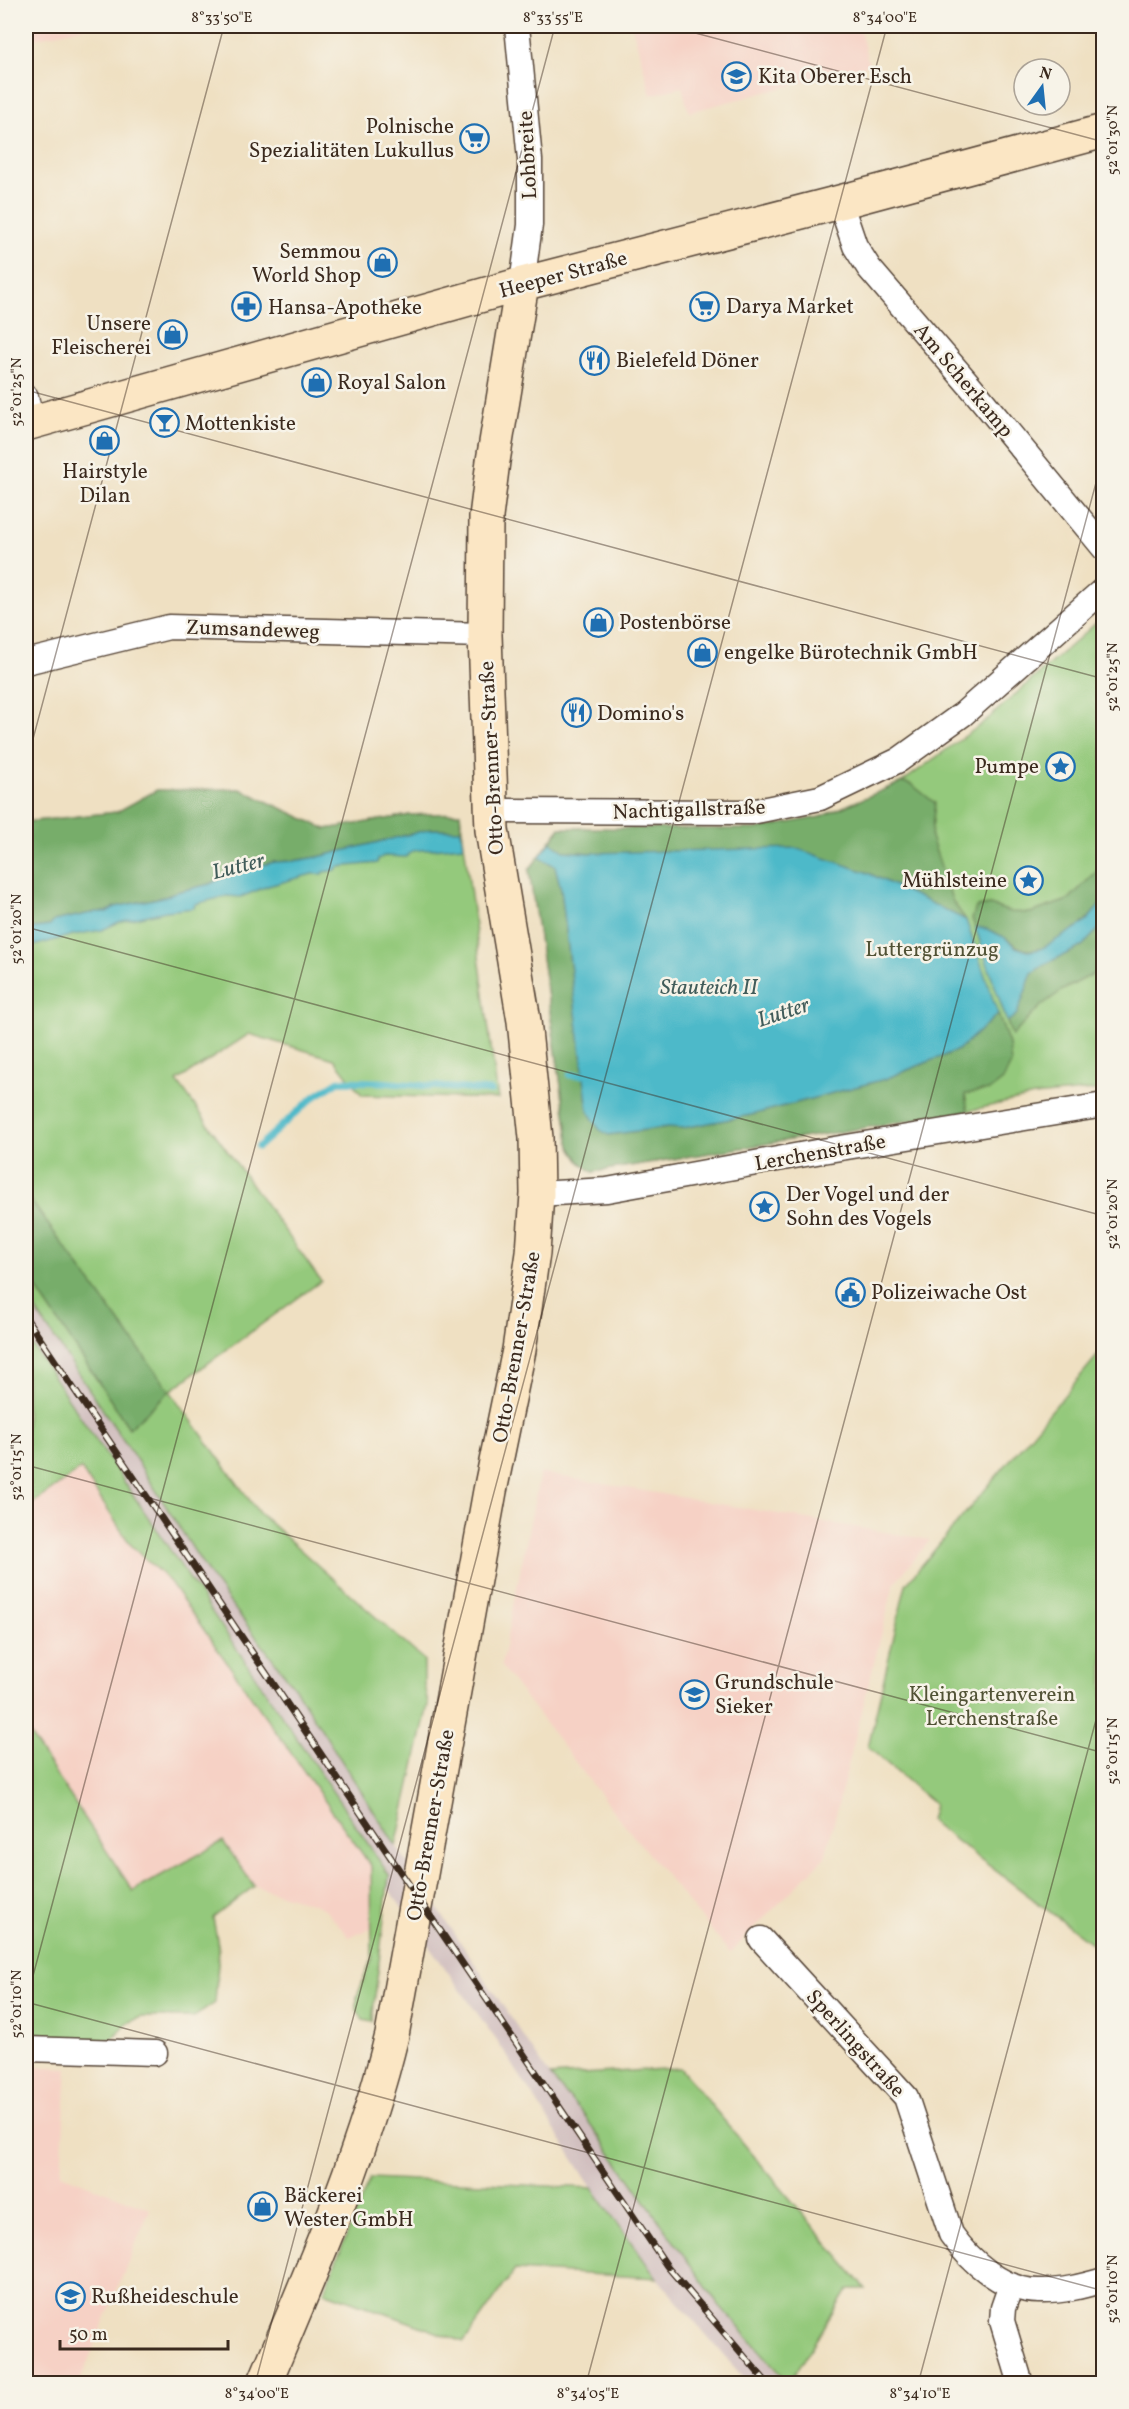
<svg xmlns="http://www.w3.org/2000/svg" width="1129" height="2409" viewBox="0 0 1129 2409" font-family="Vollkorn,serif">
<style>
.built{fill:#f6d1c5}
.industrial{fill:#d1bfbf}
.green{fill:#94c97b;stroke:#687a4c;stroke-width:1.5}
.forest{fill:#77ad6b;stroke:#596c44;stroke-width:1.5}
.water{fill:#4db9c9;stroke:#447274;stroke-width:1.5}
.lines{fill:none;stroke-linecap:round;stroke-linejoin:round}
.stream{stroke:#4db9c9;stroke-width:7}
.street-casing{stroke:#564537;stroke-width:27}
.secondary-casing{stroke:#564537;stroke-width:36}
.street{stroke:#fff;stroke-width:24}
.secondary{stroke:#fbe6c4;stroke-width:33}
.rail-casing{stroke:#3b2a1e;stroke-width:7}
.rail{stroke:#f7f3e8;stroke-width:4.5;stroke-dasharray:14;stroke-linecap:butt}
.ticks{fill:none;stroke:#3b2a1e;stroke-width:1.5;stroke-opacity:0.45}
.labels{text-anchor:middle;stroke-width:5;stroke-linejoin:round;paint-order:stroke}
.poi-label{font-size:21px;fill:#3b2a1e;stroke:#f7f3e8;text-anchor:start}
.street-label{font-size:21px;fill:#3b2a1e;stroke:#f7f3e8}
.park-label{font-size:21px;fill:#515235;stroke:#f7f3e8}
.water-label{font-size:22px;font-style:italic;fill:#415c5a;stroke:#f7f3e8}
.neatline{fill:none;stroke:#3b2a1e;stroke-width:2}
.ticks-label{font-size:15px;text-anchor:middle;fill:#3b2a1e}
</style>
<rect width="100%" height="100%" fill="#f7f3e8"/>
<filter id="ink" filterUnits="userSpaceOnUse"><feTurbulence type="fractalNoise" baseFrequency=".0167" numOctaves="2"/><feDisplacementMap in="SourceGraphic" scale="12" xChannelSelector="R" yChannelSelector="G"/><feConvolveMatrix kernelMatrix="1 2 1 2 8 2 1 2 1" color-interpolation-filters="sRGB"/></filter>
<filter id="wash" filterUnits="userSpaceOnUse"><feTurbulence type="fractalNoise" baseFrequency=".008" numOctaves="4" result="noise"/><feDisplacementMap in="SourceGraphic" scale="24" xChannelSelector="R" yChannelSelector="G"/><feGaussianBlur stdDeviation="1.35" result="paint"/><feColorMatrix in="noise" values="0 0 0 0 0 0 0 0 0 0 0 0 0 0 0 0 0 1.4 0 .05"/><feComposite in="paint" operator="in"/></filter>
<g filter="url(#wash)">
<rect width="100%" height="100%" fill="#efe0c2"/>
<path class="built" d="M26,26H89L26,41Z
M632,26H859L869,65L689,112L682,87L651,95Z
M81,1469L130,1544L170,1582L371,1866L373,1928L349,1937L326,1910L314,1904L254,1886L223,1841L133,1891L26,1729V1508Z
M540,1473L930,1540L894,1584L825,1857L730,1953L613,1811L501,1666Z
M26,2066L67,2068L61,2174L150,2209L79,2383H26Z"/>
<path class="industrial" d="M26,1273L129,1428L396,1846L550,2076L583,2114L719,2305L787,2383H748L657,2278L592,2188L502,2048L170,1582L130,1544L26,1387Z"/>
<path class="green" d="M1103,617V1089L1034,1096L968,1111L593,1172L580,1162L570,1146L529,870L560,828L756,829L820,817L902,782L983,723Z
M240,789L326,829L410,815L460,813L498,1099L362,1095L334,1059L249,1034L177,1081L321,1281L170,1391L259,1513L424,1660V1684L428,1705L396,1846L295,1688L212,1579L136,1459L26,1296V822L117,812L157,790Z
M26,1336L389,1875L372,2022L363,2020L357,2010V1997L372,1957L371,1866L170,1582L130,1544L81,1469L26,1508Z
M1103,1349V1952L930,1821L934,1804L868,1747L906,1584Z
M26,1729L133,1891L223,1841L254,1886L213,1918L219,1950L215,2003L194,2017H141L128,2023L111,2039L101,2041L26,2039Z
M680,2068L866,2289H848L789,2383L719,2305L583,2114L550,2076Z
M370,2178L592,2188L657,2278L515,2270L464,2342L324,2291Z"/>
<path class="forest" d="M902,782L911,784L935,803L931,837L953,902L966,920L866,872L564,851L551,842L560,828L756,829L820,817Z
M240,789L326,829L410,815L460,813L461,830L431,829L318,857L294,861L274,862L235,871L210,884L172,893L168,896L115,907L107,912H96L54,921L50,926L26,929V822L117,812L157,790Z
M539,857L555,866L561,889L588,1111L608,1135L668,1127L683,1128L751,1115L885,1079L958,1050L998,1014L1009,1044L1011,1064L1003,1080L990,1090L965,1094L968,1111L593,1172L580,1162L570,1146L529,870Z
M1103,865C1103,875 1107,894 1102,902C1091,920 1051,951 1030,950C1020,950 1013,943 1005,938C995,932 986,929 975,927L972,919L976,907L990,905L1011,912L1030,913L1068,900Z
M1103,925V966L1099,971L1063,990L1042,1005L1012,1036L1007,1022L1017,1014L1032,973L1047,963L1081,947Z
M26,1194L170,1391L129,1428L26,1273Z"/>
<path class="water" d="M431,829L461,830L463,846L412,851L406,857L384,856L378,859L377,863L338,867L336,870L324,872L323,874H312L268,886L241,897L227,896L195,904L194,908L166,911L119,922L102,930L73,935L26,948V929L50,926L54,921L96,912H107L115,907L168,896L172,893L210,884L235,871L275,862L294,861L318,857Z
M551,842L564,851L588,853L795,848L866,872L966,920L998,1014L958,1050L885,1079L751,1115L683,1128L668,1127L608,1135L599,1129L588,1111L561,889L555,866L539,857Z
M1103,901V925L1081,947L1047,963L1032,973L1017,1014L1007,1022L975,927L987,929L1004,937L1016,947L1028,951L1041,949L1086,922Z"/>
<g class="lines">
<path class="stream" d="M570,1075H583L591,1072
M258,1147L314,1097L339,1081L380,1082L491,1091"/>
</g>
</g>
<g filter="url(#ink)">
<g class="lines">
<defs>
<path id="street" d="M517,26L530,160V225L522,284
M840,202L855,246L869,268L972,388L1104,548
M26,397L32,423
M26,662L169,627L485,635
M490,811L751,812L820,798L899,760L963,714L1104,589
M537,1194L607,1190L822,1151L1104,1105
M761,1939L906,2097L951,2234C970,2261 1003,2291 1039,2291C1061,2292 1083,2286 1104,2280
M26,2049L155,2053
M1011,2285L1003,2308L1002,2321L1021,2384"/>
<path id="secondary" d="M26,424L522,284L840,202L1104,131
M264,2384C312,2270 363,2155 392,2035L490,1491L519,1350L533,1253L537,1194L536,1138L524,1021L492,830L485,635L486,517L493,461L522,284"/>
</defs>
<use href="#street" class="street-casing"/>
<use href="#secondary" class="secondary-casing"/>
<use href="#street" class="street"/>
<use href="#secondary" class="secondary"/>
<defs>
<path id="rail" d="M26,1318L667,2266L768,2384"/>
</defs>
<use href="#rail" class="rail-casing"/>
<use href="#rail" class="rail"/>
</g>
</g>
<path class="ticks" d="M669,26L1104,142M26,390L1104,679M26,765L224,26M26,927L1104,1216M26,1465L1104,1753M26,2002L555,26M26,2002L1104,2291M255,2384L887,26M586,2384L1104,453M918,2384L1104,1690"/>
<defs>
<symbol id="school-ring" viewBox="-11 -11 22 22"><circle r="9.5" fill="#f7f3e8" stroke="#1f6fb2" stroke-width="1.5"/><path d="M0-5L7-2L0 1L-7-2ZM-4 1L0 2.5L4 1V4Q0 6-4 4Z" fill="#1f6fb2"/></symbol>
<symbol id="supermarket-ring" viewBox="-11 -11 22 22"><circle r="9.5" fill="#f7f3e8" stroke="#1f6fb2" stroke-width="1.5"/><path d="M-6-5.5h2.5l.6 2H6L4.5 2H-2.5L-4.4-4H-6ZM-1.5 3.2a1.3 1.3 0 1 0 .1 0ZM3 3.2a1.3 1.3 0 1 0 .1 0Z" fill="#1f6fb2"/></symbol>
<symbol id="shop-ring" viewBox="-11 -11 22 22"><circle r="9.5" fill="#f7f3e8" stroke="#1f6fb2" stroke-width="1.5"/><path d="M-5-2.5h2.3a2.7 3.5 0 0 1 5.4 0H5L5.5 6h-11ZM-1.5-2.5h3a1.5 2.3 0 0 0-3 0Z" fill="#1f6fb2"/></symbol>
<symbol id="pharmacy-ring" viewBox="-11 -11 22 22"><circle r="9.5" fill="#f7f3e8" stroke="#1f6fb2" stroke-width="1.5"/><path d="M-2-6h4v4h4v4h-4v4h-4v-4h-4v-4h4Z" fill="#1f6fb2"/></symbol>
<symbol id="restaurant-ring" viewBox="-11 -11 22 22"><circle r="9.5" fill="#f7f3e8" stroke="#1f6fb2" stroke-width="1.5"/><path d="M-5-6h1v4h1v-4h1v4h1v-4h1v5L-1.5 .5V6h-2V.5L-5-1ZM5-6V6H3V1.5H1.5Q1.5-4 5-6Z" fill="#1f6fb2"/></symbol>
<symbol id="bar-ring" viewBox="-11 -11 22 22"><circle r="9.5" fill="#f7f3e8" stroke="#1f6fb2" stroke-width="1.5"/><path d="M-6-5H6L.8 .8V4.5H3.5V6h-7V4.5H-.8V.8Z" fill="#1f6fb2"/></symbol>
<symbol id="sight-ring" viewBox="-11 -11 22 22"><circle r="9.5" fill="#f7f3e8" stroke="#1f6fb2" stroke-width="1.5"/><path d="M0-6L1.8-2.2L6-1.7L2.9 1.2L3.7 5.4L0 3.3L-3.7 5.4L-2.9 1.2L-6-1.7L-1.8-2.2Z" fill="#1f6fb2"/></symbol>
<symbol id="civic-ring" viewBox="-11 -11 22 22"><circle r="9.5" fill="#f7f3e8" stroke="#1f6fb2" stroke-width="1.5"/><path d="M-.6-6.5H3V-4.5H.6V-3L4-1V1h2V6H-6V1h2V-1L-.6-3ZM-1.2 2.5V6h2.4V2.5Z" fill="#1f6fb2"/></symbol>
</defs>
<g fill-rule="evenodd">
<use href="#school-ring" x="720" y="60" width="33" height="33"/>
<use href="#supermarket-ring" x="458" y="122" width="33" height="33"/>
<use href="#shop-ring" x="366" y="246" width="33" height="33"/>
<use href="#supermarket-ring" x="688" y="290" width="33" height="33"/>
<use href="#pharmacy-ring" x="230" y="290" width="33" height="33"/>
<use href="#shop-ring" x="156" y="318" width="33" height="33"/>
<use href="#restaurant-ring" x="578" y="344" width="33" height="33"/>
<use href="#shop-ring" x="300" y="366" width="33" height="33"/>
<use href="#bar-ring" x="148" y="406" width="33" height="33"/>
<use href="#shop-ring" x="88" y="424" width="33" height="33"/>
<use href="#shop-ring" x="582" y="606" width="33" height="33"/>
<use href="#shop-ring" x="686" y="636" width="33" height="33"/>
<use href="#restaurant-ring" x="560" y="696" width="33" height="33"/>
<use href="#sight-ring" x="1044" y="750" width="33" height="33"/>
<use href="#sight-ring" x="1012" y="864" width="33" height="33"/>
<use href="#sight-ring" x="748" y="1190" width="33" height="33"/>
<use href="#civic-ring" x="834" y="1276" width="33" height="33"/>
<use href="#school-ring" x="678" y="1678" width="33" height="33"/>
<use href="#shop-ring" x="246" y="2190" width="33" height="33"/>
<use href="#school-ring" x="54" y="2280" width="33" height="33"/>
</g>
<g class="labels">
<g class="poi-label">
<text x="758" y="83">Kita Oberer Esch</text>
<text x="454" y="133" text-anchor="end">Polnische<tspan x="454" dy="24">Spezialitäten Lukullus</tspan></text>
<text x="361" y="258" text-anchor="end">Semmou<tspan x="361" dy="24">World Shop</tspan></text>
<text x="726" y="313">Darya Market</text>
<text x="268" y="314">Hansa-Apotheke</text>
<text x="151" y="330" text-anchor="end">Unsere<tspan x="151" dy="24">Fleischerei</tspan></text>
<text x="616" y="367">Bielefeld Döner</text>
<text x="337" y="389">Royal Salon</text>
<text x="185" y="430">Mottenkiste</text>
<text x="105" y="478" text-anchor="middle">Hairstyle<tspan x="105" dy="24">Dilan</tspan></text>
<text x="619" y="629">Postenbörse</text>
<text x="724" y="659">engelke Bürotechnik GmbH</text>
<text x="597" y="720">Domino's</text>
<text x="1039" y="773" text-anchor="end">Pumpe</text>
<text x="1007" y="887" text-anchor="end">Mühlsteine</text>
<text x="786" y="1201">Der Vogel und der<tspan x="786" dy="24">Sohn des Vogels</tspan></text>
<text x="871" y="1299">Polizeiwache Ost</text>
<text x="715" y="1689">Grundschule<tspan x="715" dy="24">Sieker</tspan></text>
<text x="284" y="2202">Bäckerei<tspan x="284" dy="24">Wester GmbH</tspan></text>
<text x="91" y="2303">Rußheideschule</text>
</g>
<g class="street-label">
<text transform="translate(527 155) rotate(-93)" y="7">Lohbreite</text>
<text transform="translate(563 274) rotate(-15)" y="7">Heeper Straße</text>
<text transform="translate(964 380) rotate(50)" y="7">Am Scherkamp</text>
<text transform="translate(253 629) rotate(2)" y="7">Zumsandeweg</text>
<text transform="translate(491 758) rotate(-93)" y="7">Otto-Brenner-Straße</text>
<text transform="translate(689 809) rotate(-2)" y="7">Nachtigallstraße</text>
<text transform="translate(820 1152) rotate(-10)" y="7">Lerchenstraße</text>
<text transform="translate(516 1347) rotate(-80)" y="7">Otto-Brenner-Straße</text>
<text transform="translate(430 1825) rotate(-80)" y="7">Otto-Brenner-Straße</text>
<text transform="translate(856 2043) rotate(48)" y="7">Sperlingstraße</text>
</g>
<g class="park-label">
<text x="932" y="956">Luttergrünzug</text>
<text x="992" y="1701">Kleingartenverein<tspan x="992" dy="24">Lerchenstraße</tspan></text>
</g>
<g class="water-label">
<text transform="translate(238 865) rotate(-14)" y="8">Lutter</text>
<text x="709" y="994">Stauteich II</text>
<text transform="translate(783 1011) rotate(-18)" y="8">Lutter</text>
</g>
</g>
<rect width="1129" height="2409" fill="none" stroke="#f7f3e8" stroke-width="66"/>
<g transform="translate(1042 87) rotate(15)"><circle r="28" fill="#f7f3e8" stroke="#aca397" stroke-width="1.5"/>
<path d="M0-4.5L10 22L0 15L-10 22Z" fill="#1f6fb2"/>
<text y="-9" font-size="16" font-weight="bold" text-anchor="middle" fill="#3b2a1e">N</text>
</g>
<path d="M60 2340v9h168v-9" fill="none" stroke="#3b2a1e" stroke-width="3"/>
<text x="69" y="2340" font-size="18" fill="#3b2a1e" stroke="#f7f3e8" stroke-width="4.5" paint-order="stroke">50 m</text>
<rect x="33" y="33" width="1063" height="2343" class="neatline"/>
<g class="ticks-label">
<text x="222" y="22">8°33'50"E</text>
<text x="553" y="22">8°33'55"E</text>
<text x="885" y="22">8°34'00"E</text>
<text transform="translate(1112 140) rotate(-90)" y="5">52°01'30"N</text>
<text transform="translate(16 392) rotate(-90)" y="5">52°01'25"N</text>
<text transform="translate(1112 677) rotate(-90)" y="5">52°01'25"N</text>
<text transform="translate(16 929) rotate(-90)" y="5">52°01'20"N</text>
<text transform="translate(1112 1214) rotate(-90)" y="5">52°01'20"N</text>
<text transform="translate(16 1467) rotate(-90)" y="5">52°01'15"N</text>
<text transform="translate(1112 1751) rotate(-90)" y="5">52°01'15"N</text>
<text transform="translate(16 2004) rotate(-90)" y="5">52°01'10"N</text>
<text transform="translate(1112 2289) rotate(-90)" y="5">52°01'10"N</text>
<text x="257" y="2398">8°34'00"E</text>
<text x="588" y="2398">8°34'05"E</text>
<text x="920" y="2398">8°34'10"E</text>
</g>
</svg>
